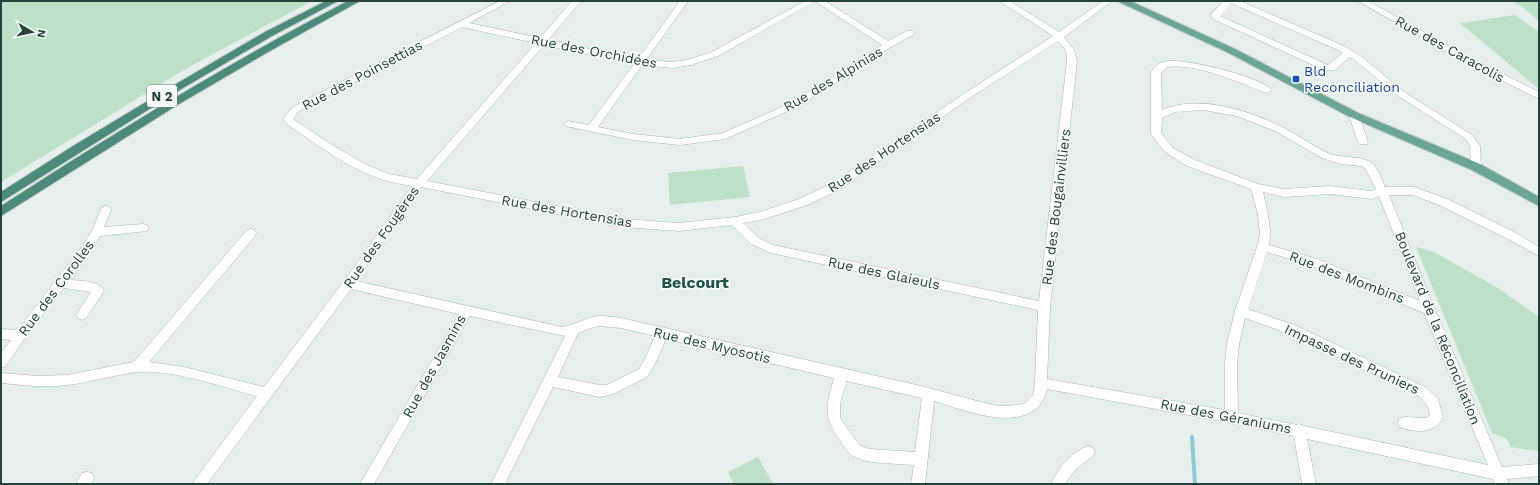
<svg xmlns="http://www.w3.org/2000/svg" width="1540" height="485" viewBox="0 0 1540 485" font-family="'Work Sans',sans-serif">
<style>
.green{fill:#bfe0c8}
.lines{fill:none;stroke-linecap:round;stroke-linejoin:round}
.stream{stroke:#8ec9d4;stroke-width:4}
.minor-casing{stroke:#a8b8b2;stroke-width:1}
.primary-casing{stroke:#c2cac8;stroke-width:2}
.trunk-casing{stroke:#c2cac8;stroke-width:2}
.minor{fill:#fff;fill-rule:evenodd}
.primary{fill:#6aa596;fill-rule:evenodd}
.trunk{fill:#4c8a7c;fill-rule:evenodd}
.transit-dot{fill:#1a4fb4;stroke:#f7fbf9;stroke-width:1.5}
.labels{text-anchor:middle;stroke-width:3;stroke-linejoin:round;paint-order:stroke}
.shield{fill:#f7fbf9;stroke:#637a73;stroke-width:1}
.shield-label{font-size:13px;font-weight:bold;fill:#24423a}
.street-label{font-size:14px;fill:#24423a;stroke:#f7fbf9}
.transit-label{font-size:14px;fill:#164399;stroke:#f7fbf9;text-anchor:start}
.quarter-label{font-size:16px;font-weight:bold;fill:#1f5548;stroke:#f7fbf9}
</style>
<rect width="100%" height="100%" fill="#e6efeb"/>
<path class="green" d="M1,1H312L189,67L1,182Z
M1512,1H1539V21L1521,6Z
M1515,15L1539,32V89L1460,23Z
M743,166L750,197L670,205L668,173Z
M1416,247L1434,252L1498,288L1539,317V451L1510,447L1507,439L1492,433Z
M758,457L773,484H734L728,472Z"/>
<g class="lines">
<path class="stream" d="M1192,437L1195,484"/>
<defs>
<path id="minor" d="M500,1H510L469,23L540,38L572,1H581L548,40L638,59L680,1H688L646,60L673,62L687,60L712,52L805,1H825L888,41L907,31H913L914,33L913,35L891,47L797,107L725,139L680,145L633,140L565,126L563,124L568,121L589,125L634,64L544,45L427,181L624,219L679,223L735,217L760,212L799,199L831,184L965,93L1053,36L1000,1H1010L1059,32L1103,1H1112L1064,37L1074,50L1077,61L1050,307L1047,379L1225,410V364L1227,344L1235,311L1257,247L1260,235L1258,214L1251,189L1187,166L1165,152L1151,134V72C1154,68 1158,63 1163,62C1179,56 1262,77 1272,90L1267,93C1259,91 1251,87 1244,84C1220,75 1192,64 1167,67L1161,73L1162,110C1198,94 1248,110 1282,127C1298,135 1314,147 1330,154C1342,158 1363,156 1372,163C1378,168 1382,180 1385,187H1414L1447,199L1516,233L1539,247V256L1508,239L1439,205L1413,195H1389L1435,310L1502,467L1539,464V476L1507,479L1509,484H1495L1493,479L1307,439L1316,484H1302L1294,436L1232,423L1047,389C1034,439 967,411 934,401L925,484H911L914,465C895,463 870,465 853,456C847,452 843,444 839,439C822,415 827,405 834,378L666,339L654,366L647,377L613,394L600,397L553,387L505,484H491L565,336L470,316L374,484H360L459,314L351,289L207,484H192L257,396C222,387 173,369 137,372C114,375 91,382 68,385C46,388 23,385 1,383V373L37,376L67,375L134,362L247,230L251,229L255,230L256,233L255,236L149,362L184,367L264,387L344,281L412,186C403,184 393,183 384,180C349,169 318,145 288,125L283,119L292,108L302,102ZM815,1L882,45L791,103L723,133L680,139L633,134L598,127L642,65L673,68L691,65L718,56ZM462,27L536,43L417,179L389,174L365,164L329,143L293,119L298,112L308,106ZM1058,41L1066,50L1067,61L1039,301L773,245L759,238L743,223L761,220L807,205L839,190L971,97ZM1203,110L1237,116L1275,131L1322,158L1340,164L1361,166L1365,168L1376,189L1371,191L1330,186L1284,189L1258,184L1195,160L1173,148L1161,133L1162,118L1175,112ZM421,187L624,227L679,231L732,225L751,244L771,253L1038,310L1035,383L1033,395L1025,403L1019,405L1003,406L992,405L921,386L621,318C614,317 606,316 599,316C586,317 575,325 562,327L356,281ZM1263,192L1284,197L1330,194L1372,199L1379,196L1420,301L1317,259L1269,245C1272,226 1267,210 1263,192ZM1267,252L1310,265L1424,313L1488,465L1304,426L1299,424L1297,425L1238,413L1237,364L1239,344L1245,318L1289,334L1419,396L1428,407L1430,415L1427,418L1404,417L1399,419L1398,423L1399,427C1415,433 1436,434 1443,417L1438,399L1427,388L1297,326L1248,309ZM599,326L621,328L655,336L643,363L639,369L607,385H600L558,377L578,333L591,328ZM846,381L922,398L915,452L870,449L861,446L858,443L842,421L840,417V404Z
M1224,1H1240L1344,46L1362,57L1404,92L1472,135L1480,146L1481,167L1480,170H1472L1471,167L1470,146L1466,139L1398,96L1356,61L1350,57L1335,70H1324L1213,19L1211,14ZM1231,3L1338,50L1343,53L1328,65L1220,16Z
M1358,1H1368L1476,61L1539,92V99L1470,65Z
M1354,112L1359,115L1368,142L1367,144H1359L1358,142L1349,115Z
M106,206L110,207L111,210L104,227L143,224L147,225L148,228L147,231L100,236L71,280C81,281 98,280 104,291L86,318L82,320L78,318L76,315L91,292L64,288L31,329L5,367L1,368V353L11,340L1,339V329L18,330L83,245L92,231L102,207Z
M1088,446L1093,448L1095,452L1093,456L1075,470L1065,484H1051C1058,468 1071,452 1088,446Z
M87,472L92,473L94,478L91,484H76L82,473Z"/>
<path id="primary" d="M1117,1H1130L1235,49L1358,113L1480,164L1539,197V206L1472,170L1350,117L1229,53Z"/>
<path id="trunk" d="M326,1H338L272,36L183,88L1,202V192L73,146L176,84L265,32Z
M348,1H360L268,52L179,104L1,216V206C114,133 228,63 348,1Z"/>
</defs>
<use href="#minor" class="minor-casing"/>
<use href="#primary" class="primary-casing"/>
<use href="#trunk" class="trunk-casing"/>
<use href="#minor" class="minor"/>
<use href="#primary" class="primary"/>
<use href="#trunk" class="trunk"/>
</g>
<rect class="transit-dot" x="1292" y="75" width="8" height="8" rx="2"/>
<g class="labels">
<rect class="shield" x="147" y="85" width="30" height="22" rx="3"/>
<g class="shield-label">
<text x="162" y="101">N 2</text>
</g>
<g class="street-label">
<text transform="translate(1450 49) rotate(29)" y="5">Rue des Caracolis</text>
<text transform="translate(594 51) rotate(11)" y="5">Rue des Orchidées</text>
<text transform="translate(362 75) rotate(-28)" y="5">Rue des Poinsettias</text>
<text transform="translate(833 79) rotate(-31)" y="5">Rue des Alpinias</text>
<text transform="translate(884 152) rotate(-34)" y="5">Rue des Hortensias</text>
<text transform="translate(1056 207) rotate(-83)" y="5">Rue des Bougainvilliers</text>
<text transform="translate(567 211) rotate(10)" y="5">Rue des Hortensias</text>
<text transform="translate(381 237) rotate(-55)" y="5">Rue des Fougères</text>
<text transform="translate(884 273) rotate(12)" y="5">Rue des Glaieuls</text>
<text transform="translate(1347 277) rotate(21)" y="5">Rue des Mombins</text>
<text transform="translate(56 288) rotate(-53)" y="5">Rue des Corolles</text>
<text transform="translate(1438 328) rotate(68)" y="5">Boulevard de la Réconciliation</text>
<text transform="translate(712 345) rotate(13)" y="5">Rue des Myosotis</text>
<text transform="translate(1352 359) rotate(25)" y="5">Impasse des Pruniers</text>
<text transform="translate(434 366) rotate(-61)" y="5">Rue des Jasmins</text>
<text transform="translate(1226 416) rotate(11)" y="5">Rue des Géraniums</text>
</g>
<g class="transit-label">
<text x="1304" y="76">Bld<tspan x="1304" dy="16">Reconciliation</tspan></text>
</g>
<g class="quarter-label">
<text x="695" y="288">Belcourt</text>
</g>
</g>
<rect width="1540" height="485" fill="none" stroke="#24423a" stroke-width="4"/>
<g transform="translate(32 32) rotate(99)" stroke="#f7fbf9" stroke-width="3" paint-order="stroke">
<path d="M0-3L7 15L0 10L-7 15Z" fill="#24423a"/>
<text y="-6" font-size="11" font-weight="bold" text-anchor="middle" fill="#24423a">N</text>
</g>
</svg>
